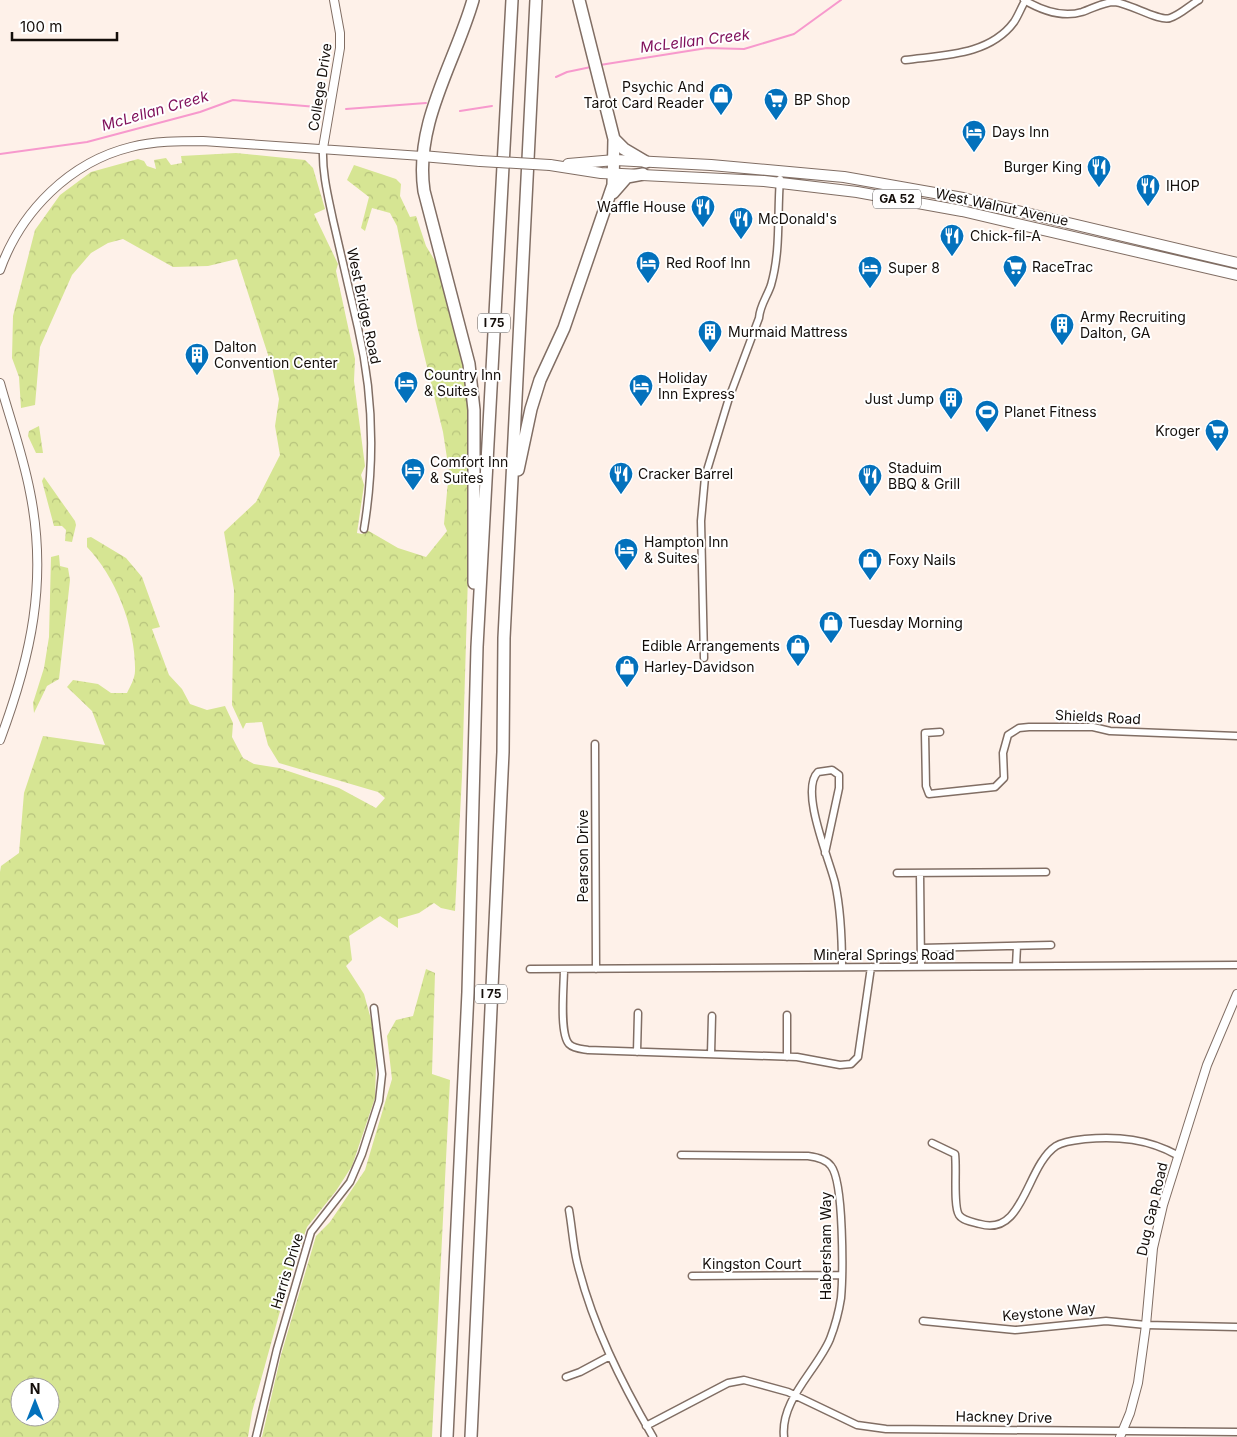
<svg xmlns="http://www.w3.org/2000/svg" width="1237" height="1437" viewBox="0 0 1237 1437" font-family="Inter,sans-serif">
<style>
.forest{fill:url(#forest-crowns);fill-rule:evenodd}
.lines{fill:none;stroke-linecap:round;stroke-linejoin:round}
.stream{stroke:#f799cd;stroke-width:2}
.minor-casing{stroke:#816e64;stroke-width:9}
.tertiary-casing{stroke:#816e64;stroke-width:10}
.primary-casing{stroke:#816e64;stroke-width:12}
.motorway-casing{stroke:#816e64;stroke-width:14}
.minor{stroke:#fff;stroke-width:6}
.tertiary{stroke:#fff;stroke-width:8}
.primary{stroke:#fff;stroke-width:10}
.motorway{stroke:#fff;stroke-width:11}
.primary-bridge-casing{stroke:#816e64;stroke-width:12;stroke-linecap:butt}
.primary-bridge{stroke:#fff;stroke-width:10}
.labels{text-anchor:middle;stroke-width:4;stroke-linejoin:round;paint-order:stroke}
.shield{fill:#fff;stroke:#5a5654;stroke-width:1}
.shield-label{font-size:12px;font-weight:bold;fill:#140e0a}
.street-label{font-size:14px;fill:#140e0a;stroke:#fff}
.poi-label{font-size:14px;fill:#140e0a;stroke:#fff;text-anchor:start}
.water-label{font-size:15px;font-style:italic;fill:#7f0f5a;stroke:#fff}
</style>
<defs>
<pattern id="forest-crowns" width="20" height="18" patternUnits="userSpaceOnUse" patternTransform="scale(1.25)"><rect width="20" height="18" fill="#d6e593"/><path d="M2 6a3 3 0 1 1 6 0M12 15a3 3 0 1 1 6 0" fill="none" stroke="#b7c37d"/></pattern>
</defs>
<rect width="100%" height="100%" fill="#fef1e9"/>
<path class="forest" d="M236,153L305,160L313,168L325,209L314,214L338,264L336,271L355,359L354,381L365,466L361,475L364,485L357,533L362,534L367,530L398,548L426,557L447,531L444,524L449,471L443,432L417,326L397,226L390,213L372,208L365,231L361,228L369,197L347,180L354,165L396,179L401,184L400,196L410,217L416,216L426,246L440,269L466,358L472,442L462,776L455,911L441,908L434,903L419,913L398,919V928L380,916L349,936L352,960L346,966L364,994L372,1023L376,1065L375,1098L352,1166L336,1191L307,1227L287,1286L252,1412L248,1437H0V872L1,866L19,853L24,793L43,736L105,745L92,711L67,687L73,680L98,684L111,693H127C130,687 135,678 135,671C136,629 116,577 87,547V538L91,537L126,558L142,577L160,627L152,629L169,675L182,689L190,704L207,710L225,706L233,723L232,737L243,758L254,764L279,768L339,788L376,808L385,798L378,792L279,763L268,745L262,722L246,723L243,729L232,705L234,590L224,532L256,502L280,455L275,426L279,399L272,367L237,259L208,266L173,267L123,239L108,243L91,253L72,275L40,347L35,405L21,408L19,377L12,358L13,316L35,230L60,195L91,172L138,159L144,161L147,166L156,169L154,160L166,158L171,165L182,163L181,156ZM20,1387H50V1417H20Z
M39,426L43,453H36L28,436L29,431Z
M44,477L75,521L76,525L72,542L65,541L66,530L62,526H54L42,481Z
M59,555L60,566L68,568L70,580L59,679L47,686L34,713L33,703L44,668L49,637L51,557Z
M426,969L435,973L432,1074L450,1080L432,1437H262L281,1355L316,1236L330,1222L365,1170L392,1079L387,1036L396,1020L413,1016Z"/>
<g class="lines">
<path class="stream" d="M600,65L707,48L744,49L794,34L841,0
M556,77L567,72L591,67
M346,109L426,103
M460,111L492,106
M0,154L87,142L200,112L233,100L317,107"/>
<defs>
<path id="minor" d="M1024,0C1041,10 1062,18 1082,12C1094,8 1103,2 1115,2C1131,4 1160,22 1170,18C1180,15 1190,5 1199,0
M905,60C942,55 989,56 1014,22C1018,16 1021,8 1025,1
M323,148C322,173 328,196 333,220C341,256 350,292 358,328C373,393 375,462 364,529
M704,658L701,521L705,477L729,398L759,318C760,305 767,297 771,285C781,250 777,215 780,179
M940,732L925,733L926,786L929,794L995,787L1004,778L1003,753L1008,735L1019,728L1029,727H1093L1110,731L1237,736
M595,744L596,969
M825,853L839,788V775L832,770L818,772C799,790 830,861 835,883C841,910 842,940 842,967
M897,873L1046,872
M920,873L921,967
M921,948L1051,945
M1016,966L1017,946
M530,969L1237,965
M564,969C564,985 559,1033 569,1044C574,1049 582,1049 588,1050L797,1057L840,1065L851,1064L858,1057L871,967
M637,1052L638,1013
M711,1054L712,1016
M787,1057V1015
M932,1143L955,1154C957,1168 953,1206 959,1215C963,1221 973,1222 980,1224C1024,1237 1026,1166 1056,1146C1064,1141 1076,1140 1085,1139C1118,1136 1148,1139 1177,1155
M681,1155L808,1156C816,1157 826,1159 831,1166C844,1182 843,1275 841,1298C839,1311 835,1326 830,1339C817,1370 780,1400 784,1437
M569,1210C572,1227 573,1245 577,1262C592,1324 621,1382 653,1437
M692,1276L841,1275
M923,1321L1015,1330L1106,1321L1146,1325L1237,1327
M566,1377L580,1372L610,1356
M646,1426L728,1383L744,1380L788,1392L857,1425L886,1429L1237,1432
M256,1437L277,1349L311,1232L350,1182L362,1154L379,1101L382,1074L374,1008"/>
<path id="tertiary" d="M323,148L340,48V33L334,0
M0,270C21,211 70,162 131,147C154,141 180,141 203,141L422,156
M0,383C10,419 23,455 30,492C48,581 31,657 0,740
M1120,1437L1130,1413L1138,1383L1146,1325L1153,1248L1163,1205L1207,1065L1237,994"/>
<path id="primary" d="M422,156L480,161
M568,164L615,160L711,165L844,177L963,198L1237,263
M550,165L601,173L764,181L857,192L962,211L1237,275"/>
<path id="motorway" d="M473,0C455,63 414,123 424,191L469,364L474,410V583
M614,139L624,149L646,162
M613,193L627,177L643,174
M518,470L531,409L540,380L564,328L613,185L614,139L579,0
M447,1437L468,992L477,647L512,0
M471,1437L503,752L504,638L536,0"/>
</defs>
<use href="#minor" class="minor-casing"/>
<use href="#tertiary" class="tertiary-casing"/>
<use href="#primary" class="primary-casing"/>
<use href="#motorway" class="motorway-casing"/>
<use href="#minor" class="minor"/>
<use href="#tertiary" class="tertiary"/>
<use href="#primary" class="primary"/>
<use href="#motorway" class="motorway"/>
<defs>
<path id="primary-bridge" d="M480,161L550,165"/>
</defs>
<use href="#primary-bridge" class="primary-bridge-casing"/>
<use href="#primary-bridge" class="primary-bridge"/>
</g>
<defs>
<symbol id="shop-pin" viewBox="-11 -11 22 30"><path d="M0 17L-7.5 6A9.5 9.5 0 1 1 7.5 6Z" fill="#0371bc" stroke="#fff"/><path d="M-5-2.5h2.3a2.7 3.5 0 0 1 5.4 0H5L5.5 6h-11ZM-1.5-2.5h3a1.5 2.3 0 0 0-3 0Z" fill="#fff"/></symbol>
<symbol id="supermarket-pin" viewBox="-11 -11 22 30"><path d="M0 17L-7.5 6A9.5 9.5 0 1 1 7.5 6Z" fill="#0371bc" stroke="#fff"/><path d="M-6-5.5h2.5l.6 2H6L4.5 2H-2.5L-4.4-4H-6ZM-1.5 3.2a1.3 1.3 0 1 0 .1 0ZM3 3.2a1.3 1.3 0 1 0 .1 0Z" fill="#fff"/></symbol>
<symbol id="hotel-pin" viewBox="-11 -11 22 30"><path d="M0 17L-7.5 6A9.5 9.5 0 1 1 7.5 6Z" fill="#0371bc" stroke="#fff"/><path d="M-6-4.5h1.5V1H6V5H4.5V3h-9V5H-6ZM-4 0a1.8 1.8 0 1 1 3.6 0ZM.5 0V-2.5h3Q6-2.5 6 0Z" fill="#fff"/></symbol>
<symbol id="restaurant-pin" viewBox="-11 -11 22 30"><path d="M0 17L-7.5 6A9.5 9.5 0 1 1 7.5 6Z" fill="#0371bc" stroke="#fff"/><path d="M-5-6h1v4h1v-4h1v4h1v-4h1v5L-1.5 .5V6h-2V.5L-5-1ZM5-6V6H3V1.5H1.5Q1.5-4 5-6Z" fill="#fff"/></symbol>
<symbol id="building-pin" viewBox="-11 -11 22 30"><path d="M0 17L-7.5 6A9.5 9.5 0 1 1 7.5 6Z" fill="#0371bc" stroke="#fff"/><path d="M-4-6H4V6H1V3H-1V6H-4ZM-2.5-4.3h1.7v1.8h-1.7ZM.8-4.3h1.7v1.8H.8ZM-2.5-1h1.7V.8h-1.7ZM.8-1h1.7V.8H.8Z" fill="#fff"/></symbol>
<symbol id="stadium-pin" viewBox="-11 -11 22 30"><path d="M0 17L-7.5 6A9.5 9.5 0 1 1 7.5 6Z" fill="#0371bc" stroke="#fff"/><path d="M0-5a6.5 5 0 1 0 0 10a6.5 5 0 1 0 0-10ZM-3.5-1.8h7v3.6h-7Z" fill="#fff"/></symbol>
</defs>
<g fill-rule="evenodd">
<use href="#shop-pin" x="707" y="81" width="28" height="38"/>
<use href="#supermarket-pin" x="762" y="86" width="28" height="38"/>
<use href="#hotel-pin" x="960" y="118" width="28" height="38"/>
<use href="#restaurant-pin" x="1085" y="153" width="28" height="38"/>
<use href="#restaurant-pin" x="1134" y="172" width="28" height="38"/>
<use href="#restaurant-pin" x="689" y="193" width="28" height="38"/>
<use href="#restaurant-pin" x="727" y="205" width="28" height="38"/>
<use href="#restaurant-pin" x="938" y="222" width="28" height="38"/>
<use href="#hotel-pin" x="634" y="249" width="28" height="38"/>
<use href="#supermarket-pin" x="1001" y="253" width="28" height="38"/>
<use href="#hotel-pin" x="856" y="254" width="28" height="38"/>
<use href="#building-pin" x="1048" y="311" width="28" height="38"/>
<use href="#building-pin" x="696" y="318" width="28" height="38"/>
<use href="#building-pin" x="183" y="341" width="28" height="38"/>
<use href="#hotel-pin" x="392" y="369" width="28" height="38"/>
<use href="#hotel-pin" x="627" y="372" width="28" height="38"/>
<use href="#building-pin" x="937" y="385" width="28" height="38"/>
<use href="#stadium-pin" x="973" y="398" width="28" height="38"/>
<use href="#supermarket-pin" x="1203" y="417" width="28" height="38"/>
<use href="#hotel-pin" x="399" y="456" width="28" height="38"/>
<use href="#restaurant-pin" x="607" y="460" width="28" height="38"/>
<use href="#restaurant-pin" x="856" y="462" width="28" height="38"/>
<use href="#hotel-pin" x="612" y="536" width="28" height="38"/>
<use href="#shop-pin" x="856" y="546" width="28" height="38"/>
<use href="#shop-pin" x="817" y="609" width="28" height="38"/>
<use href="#shop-pin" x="784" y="632" width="28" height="38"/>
<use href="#shop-pin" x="613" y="653" width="28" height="38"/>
</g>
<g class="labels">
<g class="shield">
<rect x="873" y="189.5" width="48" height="19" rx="4"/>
<rect x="478" y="313.5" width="32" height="19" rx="4"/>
<rect x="475" y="984.5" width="32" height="19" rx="4"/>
</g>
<g class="shield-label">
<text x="897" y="203">GA 52</text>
<text x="494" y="327">I 75</text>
<text x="491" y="998">I 75</text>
</g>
<g class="street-label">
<text transform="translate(320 87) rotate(-81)" y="5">College Drive</text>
<text transform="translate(1002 207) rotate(12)" y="5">West Walnut Avenue</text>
<text transform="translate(364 306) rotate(78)" y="5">West Bridge Road</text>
<text transform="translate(1098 717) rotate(3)" y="5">Shields Road</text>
<text transform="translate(583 856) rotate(-90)" y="5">Pearson Drive</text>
<text x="884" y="960">Mineral Springs Road</text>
<text transform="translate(1152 1209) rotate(-77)" y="5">Dug Gap Road</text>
<text transform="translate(826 1246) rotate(-90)" y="5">Habersham Way</text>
<text x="752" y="1269">Kingston Court</text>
<text transform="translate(287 1271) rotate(-73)" y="5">Harris Drive</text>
<text transform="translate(1049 1312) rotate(-5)" y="5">Keystone Way</text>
<text transform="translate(1004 1417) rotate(1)" y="5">Hackney Drive</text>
</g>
<g class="poi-label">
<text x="704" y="92" text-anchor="end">Psychic And<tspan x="704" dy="16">Tarot Card Reader</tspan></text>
<text x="794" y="105">BP Shop</text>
<text x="992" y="137">Days Inn</text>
<text x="1082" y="172" text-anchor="end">Burger King</text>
<text x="1166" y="191">IHOP</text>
<text x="686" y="212" text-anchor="end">Waffle House</text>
<text x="758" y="224">McDonald's</text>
<text x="970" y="241">Chick-fil-A</text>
<text x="666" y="268">Red Roof Inn</text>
<text x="1032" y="272">RaceTrac</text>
<text x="888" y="273">Super 8</text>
<text x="1080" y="322">Army Recruiting<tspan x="1080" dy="16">Dalton, GA</tspan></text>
<text x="728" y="337">Murmaid Mattress</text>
<text x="214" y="352">Dalton<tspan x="214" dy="16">Convention Center</tspan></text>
<text x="424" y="380">Country Inn<tspan x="424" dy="16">&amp; Suites</tspan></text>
<text x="658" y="383">Holiday<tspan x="658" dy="16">Inn Express</tspan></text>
<text x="934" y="404" text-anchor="end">Just Jump</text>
<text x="1004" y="417">Planet Fitness</text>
<text x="1200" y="436" text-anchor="end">Kroger</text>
<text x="430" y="467">Comfort Inn<tspan x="430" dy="16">&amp; Suites</tspan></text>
<text x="888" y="473">Staduim<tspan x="888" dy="16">BBQ &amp; Grill</tspan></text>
<text x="638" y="479">Cracker Barrel</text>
<text x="644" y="547">Hampton Inn<tspan x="644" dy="16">&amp; Suites</tspan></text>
<text x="888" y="565">Foxy Nails</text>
<text x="848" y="628">Tuesday Morning</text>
<text x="780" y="651" text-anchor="end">Edible Arrangements</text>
<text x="644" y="672">Harley-Davidson</text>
</g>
<g class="water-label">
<text transform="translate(695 41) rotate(-7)" y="5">McLellan Creek</text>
<text transform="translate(155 111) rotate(-16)" y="5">McLellan Creek</text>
</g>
</g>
<g transform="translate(35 1402)"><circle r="24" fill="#ffffff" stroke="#a19f9d"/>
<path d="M0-4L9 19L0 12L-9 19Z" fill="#0371bc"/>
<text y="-8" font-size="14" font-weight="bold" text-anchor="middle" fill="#140e0a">N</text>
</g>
<path d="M12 32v8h105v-8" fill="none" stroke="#140e0a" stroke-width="2.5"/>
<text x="20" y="32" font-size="15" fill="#140e0a" stroke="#ffffff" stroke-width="4" paint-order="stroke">100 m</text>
</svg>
